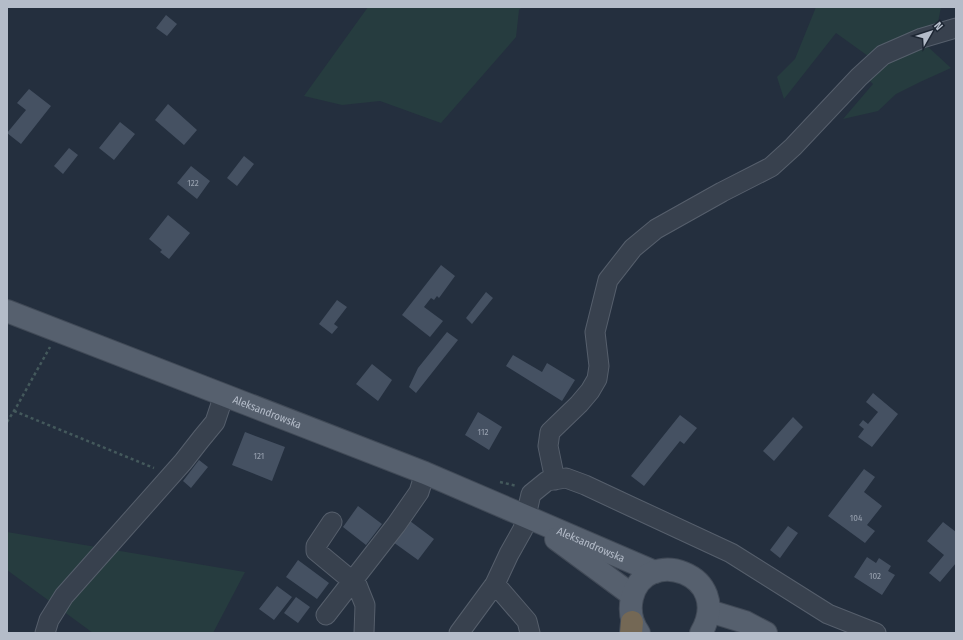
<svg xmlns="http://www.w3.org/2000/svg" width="963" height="640" viewBox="0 0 963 640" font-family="'Fira Sans Condensed',sans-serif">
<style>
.green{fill:#263c3f}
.building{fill:#455162}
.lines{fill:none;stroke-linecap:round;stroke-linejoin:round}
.minor-casing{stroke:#565f6c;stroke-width:21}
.major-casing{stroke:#414a57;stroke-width:24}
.highway-casing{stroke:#434c59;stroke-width:24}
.path{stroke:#44595c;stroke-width:2.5;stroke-dasharray:3 3;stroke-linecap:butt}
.minor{stroke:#38414e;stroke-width:19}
.major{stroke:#56606e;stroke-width:22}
.highway{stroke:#746855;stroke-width:22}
.labels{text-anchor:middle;stroke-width:3;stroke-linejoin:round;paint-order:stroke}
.number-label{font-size:9px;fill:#98a1af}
.street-label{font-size:11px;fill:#b4bcc9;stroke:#1d2633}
</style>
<rect width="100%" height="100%" fill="#242f3e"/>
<path class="green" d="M368,7H522L519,10L516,37L441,123L380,101L342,105L304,96Z
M816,7H941L937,27L926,45L951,68L920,82L896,94L878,111L843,119L873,84L863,74L868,56L836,33L784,99L777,77L795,59Z
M7,532L245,572L213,633H93L7,570Z"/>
<path class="building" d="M166,15L177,24L167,36L156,28Z
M29,89L51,106L21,144L7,133L26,110L17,103Z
M168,104L197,130L184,145L155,120Z
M120,122L135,134L114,160L99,148Z
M69,148L78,155L63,174L54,166Z
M244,156L254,164L237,186L227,178Z
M191,166L210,181L197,199L177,183Z
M168,215L190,233L169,259L160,252L162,250L149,239Z
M441,265L455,276L439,298L437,296L434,300L431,298L424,307L443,321L430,337L402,315Z
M486,292L493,298L472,324L466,318Z
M337,300L347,307L334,324L338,327L332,334L319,324Z
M447,332L458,340L416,393L409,387L418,368Z
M513,355L542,372L547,363L575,380L562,401L506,366Z
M372,364L392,380L378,401L356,384Z
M873,393L898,414L872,447L858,437L864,429L859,425L863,420L868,424L878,412L866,402Z
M478,412L502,427L489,450L465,435Z
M680,415L697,428L684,444L680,441L644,486L631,476Z
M793,417L803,427L774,461L763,451Z
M245,432L285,447L272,481L232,465Z
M199,460L208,467L191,488L183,481Z
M864,469L875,477L864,492L882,506L867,525L875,531L865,543L828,516Z
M358,506L382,524L366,545L343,527Z
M410,521L434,539L418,560L393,542Z
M943,522L956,532V563L940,582L929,573L944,555L927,541Z
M788,526L798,533L780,558L770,550Z
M867,557L876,563L879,558L891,566L888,571L895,575L882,595L854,577Z
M298,560L329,583L317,599L286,577Z
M277,586L292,597L274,620L259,609Z
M296,597L310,607L298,623L284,613Z"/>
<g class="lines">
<defs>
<path id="minor" d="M555,480L548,446L550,432L579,404L590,391L597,379L599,366L595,332L608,280L633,248L656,229L722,192L771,167L793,147L859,77L883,55L922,38L956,28
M332,522L316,546V551L357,585L365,605L364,633
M495,584L527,621L530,633
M326,615L396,525L419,492L425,473
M45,633L49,620L64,596L183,462L201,439L215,422L224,395
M459,633L495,584L509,554L523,529L531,494L547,481L566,478L585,485L632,507L731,553L828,614L876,633"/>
<g id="major">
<path id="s1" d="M7,311L425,473L655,572"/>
<path d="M556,539L632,595"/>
<path d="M709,611L745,622L766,633"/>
<path d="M639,633C631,622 629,611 632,598C645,544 735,574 701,633"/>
</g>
<path id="highway" d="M631,633L632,622"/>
</defs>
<use href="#minor" class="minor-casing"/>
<use href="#major" class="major-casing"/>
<use href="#highway" class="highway-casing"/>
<path class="path" d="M14,411L154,468
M7,422L17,406L50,347
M500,482L517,486"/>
<use href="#minor" class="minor"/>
<use href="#major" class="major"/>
<use href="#highway" class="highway"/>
</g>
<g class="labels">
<g class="number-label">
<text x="193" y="186">122</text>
<text x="483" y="435">112</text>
<text x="259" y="459">121</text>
<text x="856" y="521">104</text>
<text x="875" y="579">102</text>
</g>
<g class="street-label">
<text dy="4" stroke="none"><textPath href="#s1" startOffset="279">Aleksandrowska</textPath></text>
<text dy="4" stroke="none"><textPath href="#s1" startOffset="629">Aleksandrowska</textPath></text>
</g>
</g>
<rect width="963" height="640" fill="none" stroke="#b4bcc9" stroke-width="16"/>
<g transform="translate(931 32) rotate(51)" stroke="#1d2633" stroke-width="3" paint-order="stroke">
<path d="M0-3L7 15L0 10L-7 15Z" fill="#b4bcc9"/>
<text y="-6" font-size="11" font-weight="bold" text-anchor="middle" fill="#b4bcc9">N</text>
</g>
</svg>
